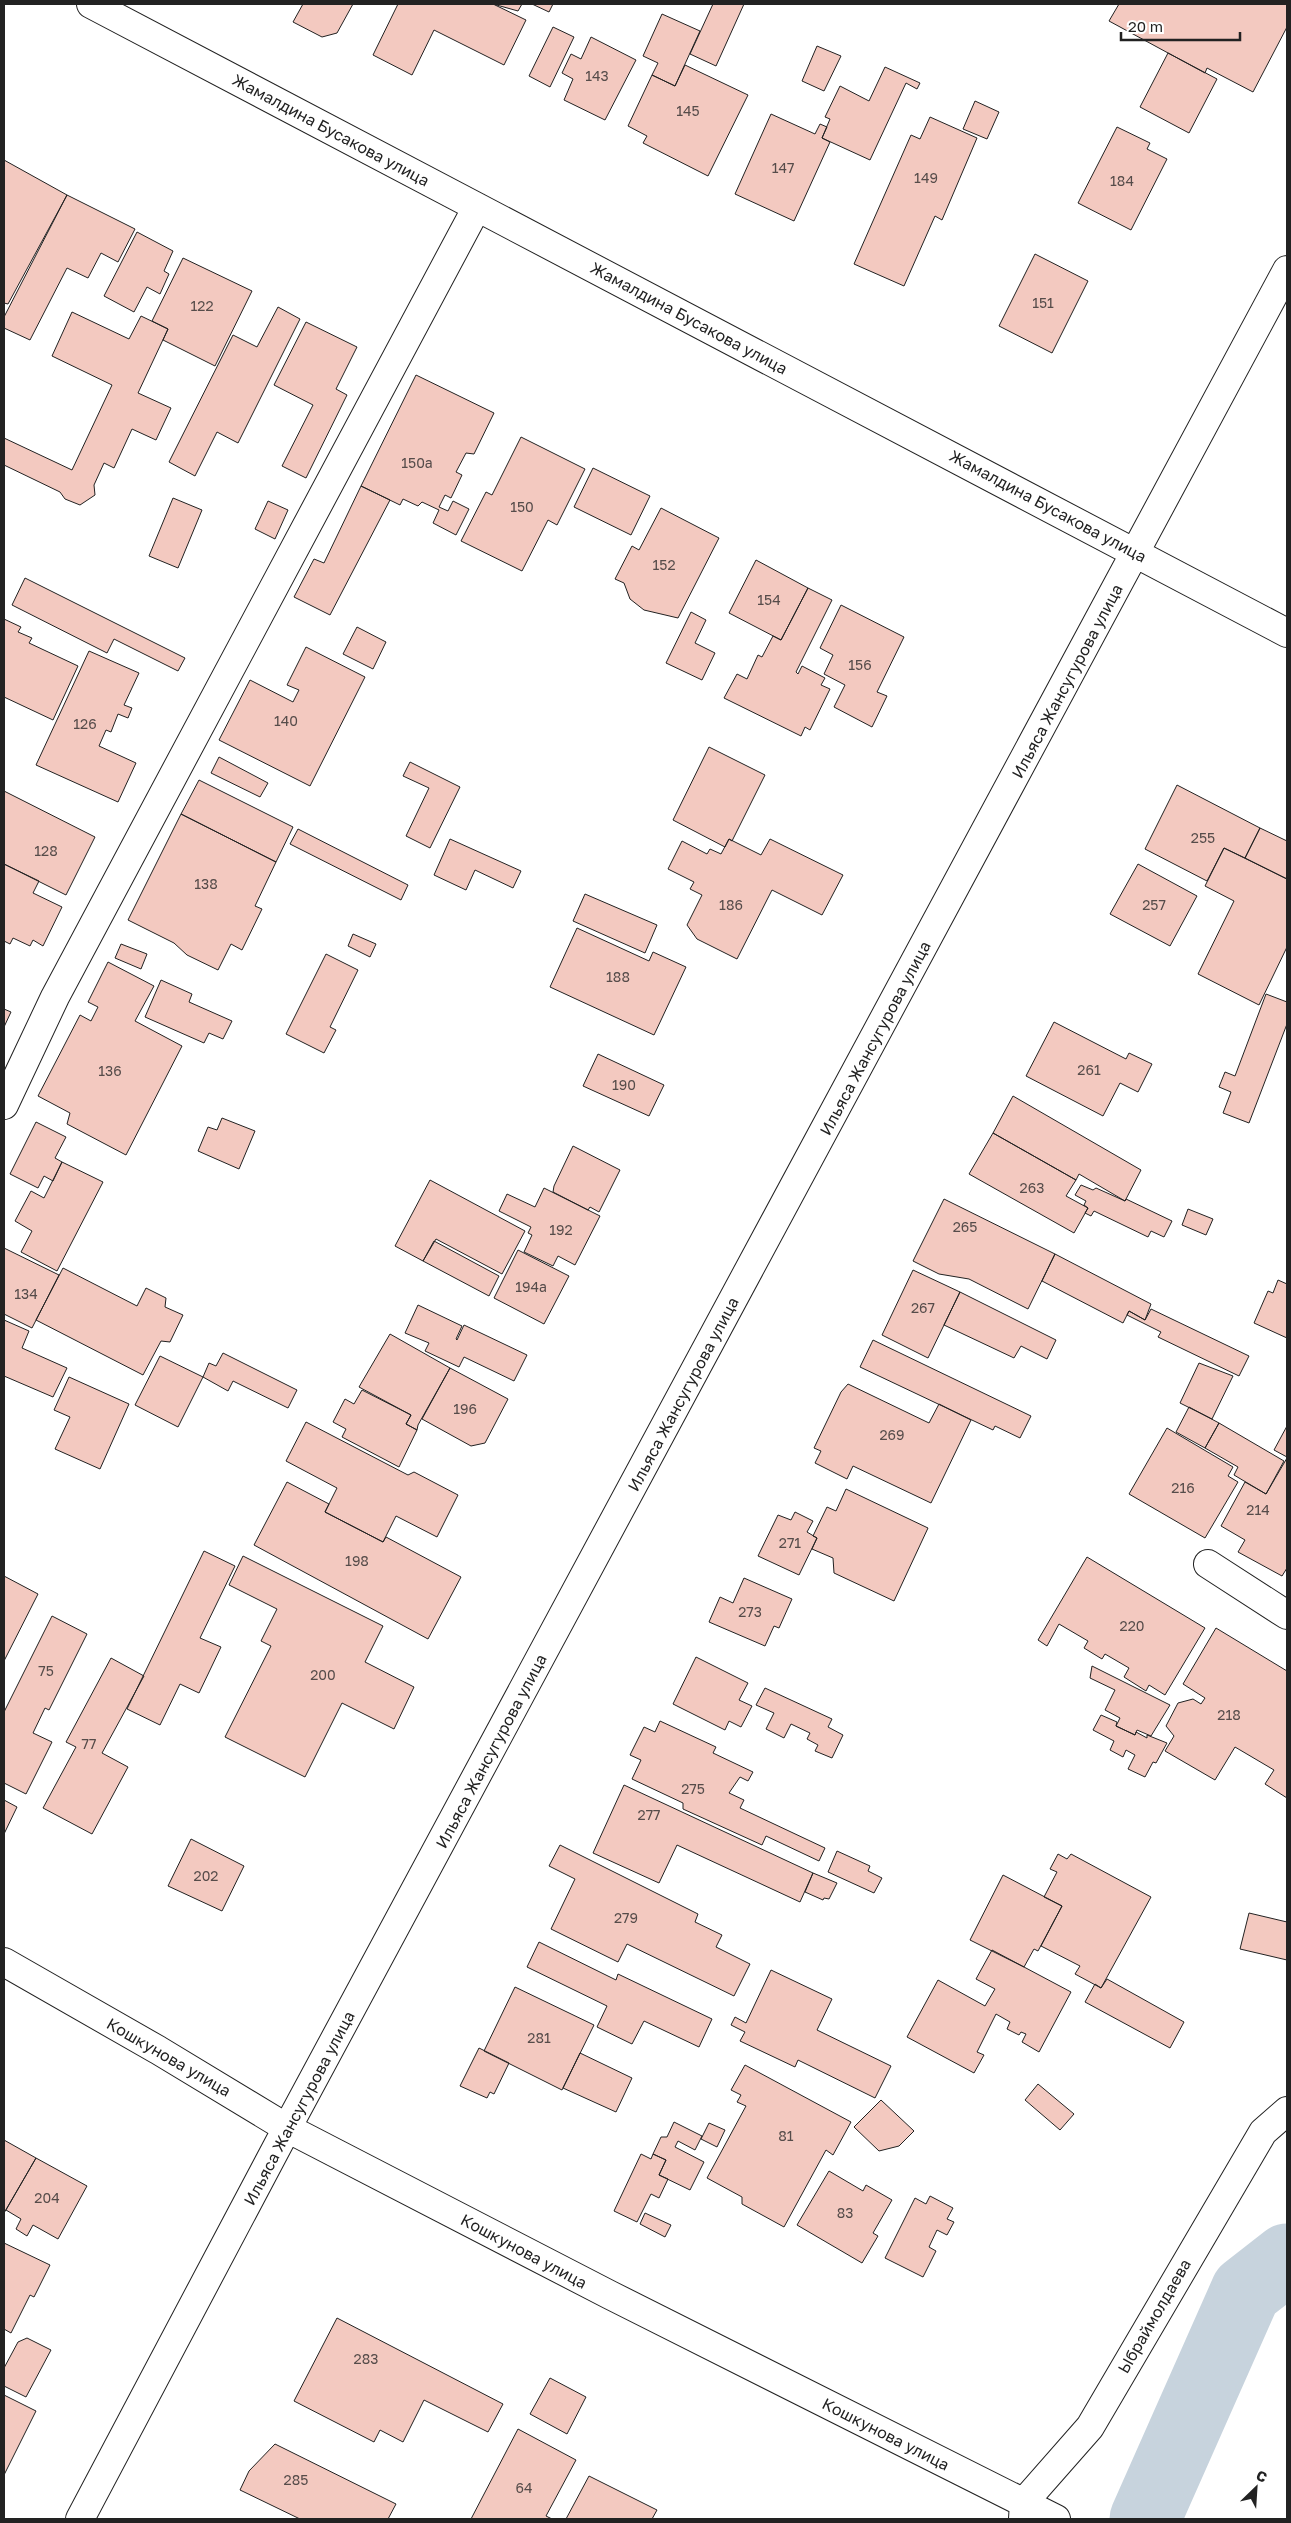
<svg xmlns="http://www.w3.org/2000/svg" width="1291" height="2523" viewBox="0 0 1291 2523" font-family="'Golos Text',sans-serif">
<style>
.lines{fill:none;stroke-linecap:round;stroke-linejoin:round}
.river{stroke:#c7d3dd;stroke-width:71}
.building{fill:#f3c9c0;stroke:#222}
.minor-casing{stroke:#222;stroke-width:30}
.minor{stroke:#fff;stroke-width:28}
.labels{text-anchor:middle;stroke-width:4;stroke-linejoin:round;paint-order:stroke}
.number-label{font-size:14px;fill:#564c4a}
.street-label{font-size:16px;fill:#222;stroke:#fff}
</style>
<rect width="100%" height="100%" fill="#fff"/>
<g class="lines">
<path class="river" d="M1145,2519L1246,2291L1287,2259"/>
</g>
<path class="building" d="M303,4H353L337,33L322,37L293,22Z
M398,4H493L526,20L504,65L434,30L412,75L373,55Z
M493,4H522L518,11Z
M532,4H553L549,12Z
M713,4H744L716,66L690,54Z
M1119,4H1287V27L1253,92L1207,68L1205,73L1109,21Z
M662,14L700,31L675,86L652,75L658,63L643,56Z
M553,27L574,37L550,87L529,76Z
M591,37L636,60L605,120L564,100L573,79L562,73L571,54L581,59Z
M817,46L841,56L824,91L802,81Z
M1168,53L1217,79L1189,133L1140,107Z
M685,65L748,95L708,176L643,143L647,136L628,126L652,75L675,86Z
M885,67L920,83L917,89L906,83L870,160L822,138L830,119L825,117L840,86L869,101Z
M975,101L999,112L987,139L963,129Z
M771,114L815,134L820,124L827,127L822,138L830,142L794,221L735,194Z
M930,117L977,138L942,220L935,216L904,286L854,264L911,135L920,139Z
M1117,127L1150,143L1147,149L1167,159L1131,230L1078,203Z
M4,160L67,195L8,304L4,303Z
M67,195L135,229L118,262L101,253L88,278L67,268L30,340L4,328V317Z
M137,232L173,251L164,271L169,274L160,294L147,287L134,312L104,296Z
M1035,254L1088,281L1052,353L999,326Z
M183,258L252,291L215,366L163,340L168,329L152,321Z
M278,307L300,319L238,443L217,432L195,476L169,462L233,335L257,347Z
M72,312L129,339L141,316L168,329L138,393L171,408L156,440L132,429L114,468L104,463L94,485L95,495L80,505L65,499L60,492L4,465V438L72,470L112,385L52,356Z
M306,322L357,347L336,389L347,395L306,478L282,466L313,405L274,385Z
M416,375L494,413L474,454L466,453L456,472L462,475L451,498L445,495L439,507L448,511L453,501L469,509L456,535L433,523L439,510L422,502L418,506L403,499L400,505L361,486Z
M521,437L585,469L557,525L548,520L522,571L461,541L486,492L492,495Z
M593,468L650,496L631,535L574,507Z
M361,486L390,500L330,615L294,597L314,559L324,563Z
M173,498L202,510L178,568L149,556Z
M268,501L288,510L275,539L255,529Z
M661,508L719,538L678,618L644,610L630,599L624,583L615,579L632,546L639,550Z
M756,560L808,588L781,640L729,613Z
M25,578L185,658L178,671L114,639L107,653L12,605Z
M808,588L832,600L796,672L798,674L802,666L825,678L821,685L830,689L810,730L805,727L801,736L724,698L737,674L747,679L758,655L762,657L773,636L781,640Z
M841,605L904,637L877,692L887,696L872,727L834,707L845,685L824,674L833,655L820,648Z
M691,612L706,620L695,643L715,653L702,680L666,663Z
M4,619L21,627L18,632L32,638L29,643L78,666L53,720L4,697Z
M357,627L386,642L373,669L343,654Z
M306,647L365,677L310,786L219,740L250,680L293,702L299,690L287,685Z
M89,651L139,673L124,705L132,708L128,718L118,714L111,732L106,730L99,746L136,763L118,802L36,765Z
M709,747L765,775L732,841L729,839L725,847L673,820Z
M219,757L268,783L260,797L211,773Z
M410,762L460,787L430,848L406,836L429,788L403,776Z
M199,780L293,827L276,862L181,814Z
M1177,785L1260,828L1245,858L1224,848L1207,881L1145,849Z
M4,791L95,837L66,895L4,864Z
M181,814L276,862L255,906L262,909L242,950L231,944L218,970L187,955L174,943L128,920Z
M1260,828L1287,841V879L1245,858Z
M298,829L408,885L401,900L290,844Z
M450,839L521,871L513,888L475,870L466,890L434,875Z
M729,839L761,855L770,839L843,875L822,915L772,890L737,959L697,939L687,925L702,895L690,889L694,882L668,869L682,841L707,854L710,849L721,854Z
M1224,848L1287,879V947L1259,1005L1198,974L1234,901L1205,886Z
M4,864L39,881L33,893L62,907L43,946L33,940L30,946L13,938L10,944L4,941Z
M1138,864L1197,896L1170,946L1110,914Z
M585,894L657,925L645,953L573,921Z
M577,928L649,961L653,952L686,967L654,1035L550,987Z
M353,934L376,944L370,957L348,946Z
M121,944L147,954L141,969L115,958Z
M326,954L358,970L330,1027L336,1030L324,1053L286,1034Z
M108,962L154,986L135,1021L182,1046L126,1155L67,1124L70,1113L38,1096L80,1015L91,1021L98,1007L88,1002Z
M161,980L192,994L189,1002L232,1021L223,1039L209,1033L204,1043L145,1017Z
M1266,994L1287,1002V1024L1249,1123L1223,1113L1231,1092L1219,1087L1225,1072L1235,1076Z
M4,1009L11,1012L4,1027Z
M1054,1022L1126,1059L1129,1053L1152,1064L1138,1092L1120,1083L1103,1116L1026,1076Z
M598,1054L664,1085L649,1116L583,1086Z
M1013,1096L1141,1170L1125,1201L1079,1174L1076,1180L993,1133Z
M222,1118L255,1131L239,1169L198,1151L208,1127L217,1130Z
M36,1122L66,1137L55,1158L62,1162L53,1181L44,1176L38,1188L10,1174Z
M993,1133L1076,1180L1066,1196L1088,1208L1074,1233L969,1174Z
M573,1146L620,1170L599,1212L590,1207L588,1210L553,1192L554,1186Z
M62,1162L103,1182L57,1271L21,1252L32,1231L15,1221L31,1191L44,1198Z
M430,1180L525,1231L502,1274L436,1239L423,1261L395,1246Z
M1081,1185L1093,1190L1096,1188L1125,1201L1126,1199L1172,1221L1164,1237L1151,1231L1148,1237L1094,1211L1091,1216L1085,1213L1088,1208L1084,1205L1086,1201L1075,1195Z
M544,1188L600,1216L575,1265L558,1256L553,1266L524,1252L532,1235L528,1233L531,1227L499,1211L507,1194L535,1207Z
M944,1199L1055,1254L1028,1309L969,1279L939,1274L913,1261Z
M1188,1209L1213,1219L1206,1235L1182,1225Z
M434,1241L499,1276L489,1296L423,1261Z
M4,1248L59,1275L32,1328L4,1314Z
M518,1250L569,1276L544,1324L494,1298Z
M1055,1254L1151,1304L1145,1320L1129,1311L1123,1323L1042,1281Z
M63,1268L137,1306L146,1288L166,1298L165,1307L183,1315L170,1342L161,1341L143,1375L36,1320Z
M913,1270L960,1292L928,1358L882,1335Z
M1278,1280L1287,1284V1338L1254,1323L1268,1291L1273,1293Z
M960,1292L1056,1340L1047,1359L1021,1346L1014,1358L944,1325Z
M418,1305L462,1326L456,1339L457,1340L464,1325L527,1355L514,1381L464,1357L459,1367L425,1351L429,1343L405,1333Z
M1151,1309L1249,1356L1239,1376L1158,1337L1161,1332L1127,1315L1129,1311L1145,1320Z
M4,1320L29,1331L22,1348L67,1368L53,1397L4,1376Z
M390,1334L450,1368L418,1425L417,1430L406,1424L411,1415L359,1387Z
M873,1340L1031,1416L1020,1438L995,1426L993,1430L860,1367Z
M223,1353L297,1390L288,1408L233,1381L228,1391L203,1377L209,1363L216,1366Z
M160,1356L203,1377L178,1427L135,1405Z
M1199,1363L1233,1376L1212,1419L1180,1403Z
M450,1368L508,1399L485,1443L471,1446L422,1419Z
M69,1377L129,1404L100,1469L55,1449L70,1417L54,1410Z
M848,1384L929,1423L939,1404L971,1420L931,1503L853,1466L847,1479L815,1463L821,1451L814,1448L841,1392Z
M362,1390L411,1415L406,1424L417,1430L399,1467L342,1437L346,1429L333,1422L345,1399L354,1404Z
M1189,1407L1219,1423L1205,1448L1176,1432Z
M306,1422L408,1475L414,1472L458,1495L437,1537L396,1516L383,1542L325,1512L337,1488L286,1461Z
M1219,1423L1284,1461L1266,1494L1234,1475L1238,1467L1205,1448Z
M1287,1426V1457L1274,1450Z
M1167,1428L1233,1467L1228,1476L1238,1482L1205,1538L1129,1494Z
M1287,1458V1568L1282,1576L1238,1552L1245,1540L1221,1526L1245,1482L1266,1494Z
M287,1482L329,1504L325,1512L383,1542L386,1537L461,1577L428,1639L254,1545Z
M846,1489L928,1528L894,1601L834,1573L833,1558L812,1549L817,1538L813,1536L827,1507L836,1511Z
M795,1512L813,1521L807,1532L817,1538L799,1575L758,1556L778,1515L791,1520Z
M204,1551L235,1566L200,1638L221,1647L199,1693L180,1684L160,1725L127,1709Z
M243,1556L383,1626L365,1662L414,1687L394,1729L342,1703L305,1777L225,1737L271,1646L261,1641L277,1609L229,1585Z
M1087,1557L1205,1628L1165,1695L1149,1685L1146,1691L1124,1677L1129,1668L1105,1654L1102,1659L1084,1648L1088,1641L1059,1624L1047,1646L1038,1640Z
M4,1576L38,1594L4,1661Z
M744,1578L792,1599L779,1628L774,1626L765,1646L709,1622L720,1597L733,1603Z
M52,1616L87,1634L49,1710L45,1708L33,1733L52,1742L26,1794L4,1783V1712Z
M1216,1628L1287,1671V1798L1265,1784L1274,1770L1235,1747L1215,1780L1165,1751L1174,1736L1166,1726L1178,1703L1193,1699L1201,1704L1205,1698L1183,1684Z
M696,1657L748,1683L739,1700L752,1706L741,1727L729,1721L725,1730L673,1704Z
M111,1658L144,1676L102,1753L128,1767L92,1834L43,1808L76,1747L66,1742Z
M1092,1666L1170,1705L1151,1736L1137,1730L1135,1735L1116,1726L1120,1718L1105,1710L1115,1690L1090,1678Z
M765,1688L832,1719L828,1727L843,1735L832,1758L815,1751L818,1745L807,1739L810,1733L791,1724L784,1738L766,1729L774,1713L756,1705Z
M1101,1715L1117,1722L1116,1726L1135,1735L1136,1732L1147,1738V1735L1167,1743L1156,1763L1153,1762L1145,1777L1128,1769L1135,1755L1126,1750L1123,1757L1110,1750L1114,1741L1093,1730Z
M660,1721L716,1747L713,1753L753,1772L748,1781L740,1777L729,1793L744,1800L740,1808L825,1848L819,1861L766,1836L762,1845L683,1809V1803L632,1779L641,1760L630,1755L644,1727L655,1732Z
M624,1785L813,1873L800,1902L677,1845L659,1883L593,1853Z
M4,1800L17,1807L4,1834Z
M191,1839L244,1866L222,1911L168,1886Z
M560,1845L698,1914L695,1922L722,1935L716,1947L750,1964L734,1996L627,1944L618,1962L551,1929L575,1879L549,1866Z
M837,1851L870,1866L868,1871L882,1878L874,1893L828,1872Z
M1058,1854L1067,1859L1071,1854L1151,1897L1101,1988L1075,1974L1080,1966L1041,1946L1062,1906L1044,1897L1057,1872L1050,1869Z
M813,1873L837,1883L829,1899L824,1898L823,1900L805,1892Z
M1003,1875L1062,1906L1038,1951L1034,1949L1024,1967L970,1940Z
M1249,1913L1287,1922V1960L1240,1949Z
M539,1942L616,1980L618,1974L712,2019L699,2047L644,2021L632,2044L597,2027L607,2006L527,1967Z
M992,1950L1071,1992L1039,2052L1022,2042L1026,2034L1021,2032L1019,2035L1007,2029L1010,2022L996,2014L977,2052L984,2055L974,2073L907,2037L938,1980L985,2006L995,1989L976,1979Z
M771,1970L832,1999L817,2030L891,2066L875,2098L798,2060L795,2067L740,2041L745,2032L731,2025L735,2017L746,2023Z
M1107,1979L1184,2022L1170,2048L1085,2002L1095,1984L1101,1988Z
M515,1987L594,2025L562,2090L484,2051Z
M479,2048L509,2063L494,2094L490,2092L487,2098L460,2086Z
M580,2053L632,2078L616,2112L563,2088Z
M745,2065L851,2122L833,2155L826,2150L784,2227L742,2204V2197L707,2178L746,2106L737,2102L741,2095L731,2090Z
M1038,2084L1074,2114L1060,2130L1025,2100Z
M881,2100L914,2131L899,2146L879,2151L854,2127Z
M674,2122L702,2136L695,2150L678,2141L675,2147L704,2162L690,2190L659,2175L666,2160L653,2154L661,2137H667Z
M709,2123L725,2130L717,2147L701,2139Z
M4,2140L36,2158L4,2213Z
M641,2154L651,2159L653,2154L666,2160L659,2175L668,2179L659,2198L651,2194L637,2222L614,2211Z
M36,2158L87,2186L58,2239L33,2225L27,2236L16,2229L21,2219L6,2210Z
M829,2171L863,2191L866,2185L892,2200L873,2233L878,2236L862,2263L797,2225Z
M930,2196L953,2208L947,2219L954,2222L947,2235L937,2230L929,2247L936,2251L923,2277L885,2258L915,2198L926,2204Z
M645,2213L671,2225L665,2237L640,2224Z
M4,2243L50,2265L34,2297L30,2295L11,2333L4,2329Z
M337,2318L503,2404L488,2432L424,2400L403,2442L380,2430L374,2442L294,2401Z
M27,2338L51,2350L26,2397L4,2386V2368L18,2342Z
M550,2378L586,2397L567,2434L530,2414Z
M4,2395L36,2411L4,2475Z
M518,2429L576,2460L546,2516L552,2519H471Z
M275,2444L396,2504L388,2519H300L240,2490L249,2471Z
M589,2476L657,2510L652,2519H566Z"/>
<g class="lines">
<defs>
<path id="minor" d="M91,4L1287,633
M4,1105L55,997L477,207
M1208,1564L1287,1615
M4,1962L158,2050L287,2128L610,2295L1056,2519
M80,2519L287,2128L1287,270
M1023,2519L1024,2502L1090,2427L1263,2132L1287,2111"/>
</defs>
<use href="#minor" class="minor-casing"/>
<use href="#minor" class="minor"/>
</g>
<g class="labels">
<g class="number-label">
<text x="597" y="81">143</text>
<text x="688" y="116">145</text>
<text x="783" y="173">147</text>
<text x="926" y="183">149</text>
<text x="1122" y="186">184</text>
<text x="1043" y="308">151</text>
<text x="202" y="311">122</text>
<text x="417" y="468">150а</text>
<text x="522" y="512">150</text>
<text x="664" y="570">152</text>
<text x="769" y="605">154</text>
<text x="860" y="670">156</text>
<text x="286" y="726">140</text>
<text x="85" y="729">126</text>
<text x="1203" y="843">255</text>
<text x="46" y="856">128</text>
<text x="206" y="889">138</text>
<text x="731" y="910">186</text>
<text x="1154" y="910">257</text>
<text x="618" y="982">188</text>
<text x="1089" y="1075">261</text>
<text x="110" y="1076">136</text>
<text x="624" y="1090">190</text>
<text x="1032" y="1193">263</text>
<text x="965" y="1232">265</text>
<text x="561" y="1235">192</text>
<text x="531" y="1292">194а</text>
<text x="26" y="1299">134</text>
<text x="923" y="1313">267</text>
<text x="465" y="1414">196</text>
<text x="892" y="1440">269</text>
<text x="1183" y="1493">216</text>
<text x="1258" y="1515">214</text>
<text x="790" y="1548">271</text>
<text x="357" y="1566">198</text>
<text x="750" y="1617">273</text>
<text x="1132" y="1631">220</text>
<text x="46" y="1676">75</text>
<text x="323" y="1680">200</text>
<text x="1229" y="1720">218</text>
<text x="89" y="1749">77</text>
<text x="693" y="1794">275</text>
<text x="649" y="1820">277</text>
<text x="206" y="1881">202</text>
<text x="626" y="1923">279</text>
<text x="539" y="2043">281</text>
<text x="786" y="2141">81</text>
<text x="47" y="2203">204</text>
<text x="845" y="2218">83</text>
<text x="366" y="2364">283</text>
<text x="296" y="2485">285</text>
<text x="524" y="2493">64</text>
</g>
<g class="street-label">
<text transform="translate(331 130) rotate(28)" y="6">Жамалдина Бусакова улица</text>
<text transform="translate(689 318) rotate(28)" y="6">Жамалдина Бусакова улица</text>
<text transform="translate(1048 506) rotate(28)" y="6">Жамалдина Бусакова улица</text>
<text transform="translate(1067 681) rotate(-62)" y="6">Ильяса Жансугурова улица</text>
<text transform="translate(875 1038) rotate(-62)" y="6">Ильяса Жансугурова улица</text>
<text transform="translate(683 1394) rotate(-62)" y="6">Ильяса Жансугурова улица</text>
<text transform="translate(491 1751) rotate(-62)" y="6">Ильяса Жансугурова улица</text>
<text transform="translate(169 2057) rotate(30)" y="6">Кошкунова улица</text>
<text transform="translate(299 2108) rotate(-62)" y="6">Ильяса Жансугурова улица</text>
<text transform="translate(524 2251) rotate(28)" y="6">Кошкунова улица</text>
<text transform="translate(1154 2316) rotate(-60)" y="6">Ыбраймолдаева</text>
<text transform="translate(886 2434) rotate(27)" y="6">Кошкунова улица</text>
</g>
</g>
<rect width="1291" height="2523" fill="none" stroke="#222222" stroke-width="10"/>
<g transform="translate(1256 2488) rotate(25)" stroke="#ffffff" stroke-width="4" paint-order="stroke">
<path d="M0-4L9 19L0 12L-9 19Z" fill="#222222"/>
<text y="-8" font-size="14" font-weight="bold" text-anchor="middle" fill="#222222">С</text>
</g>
<path d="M1121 32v8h119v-8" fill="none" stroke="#222222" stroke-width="2.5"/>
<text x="1128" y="32" font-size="15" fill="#222222" stroke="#ffffff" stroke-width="4" paint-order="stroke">20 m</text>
</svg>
